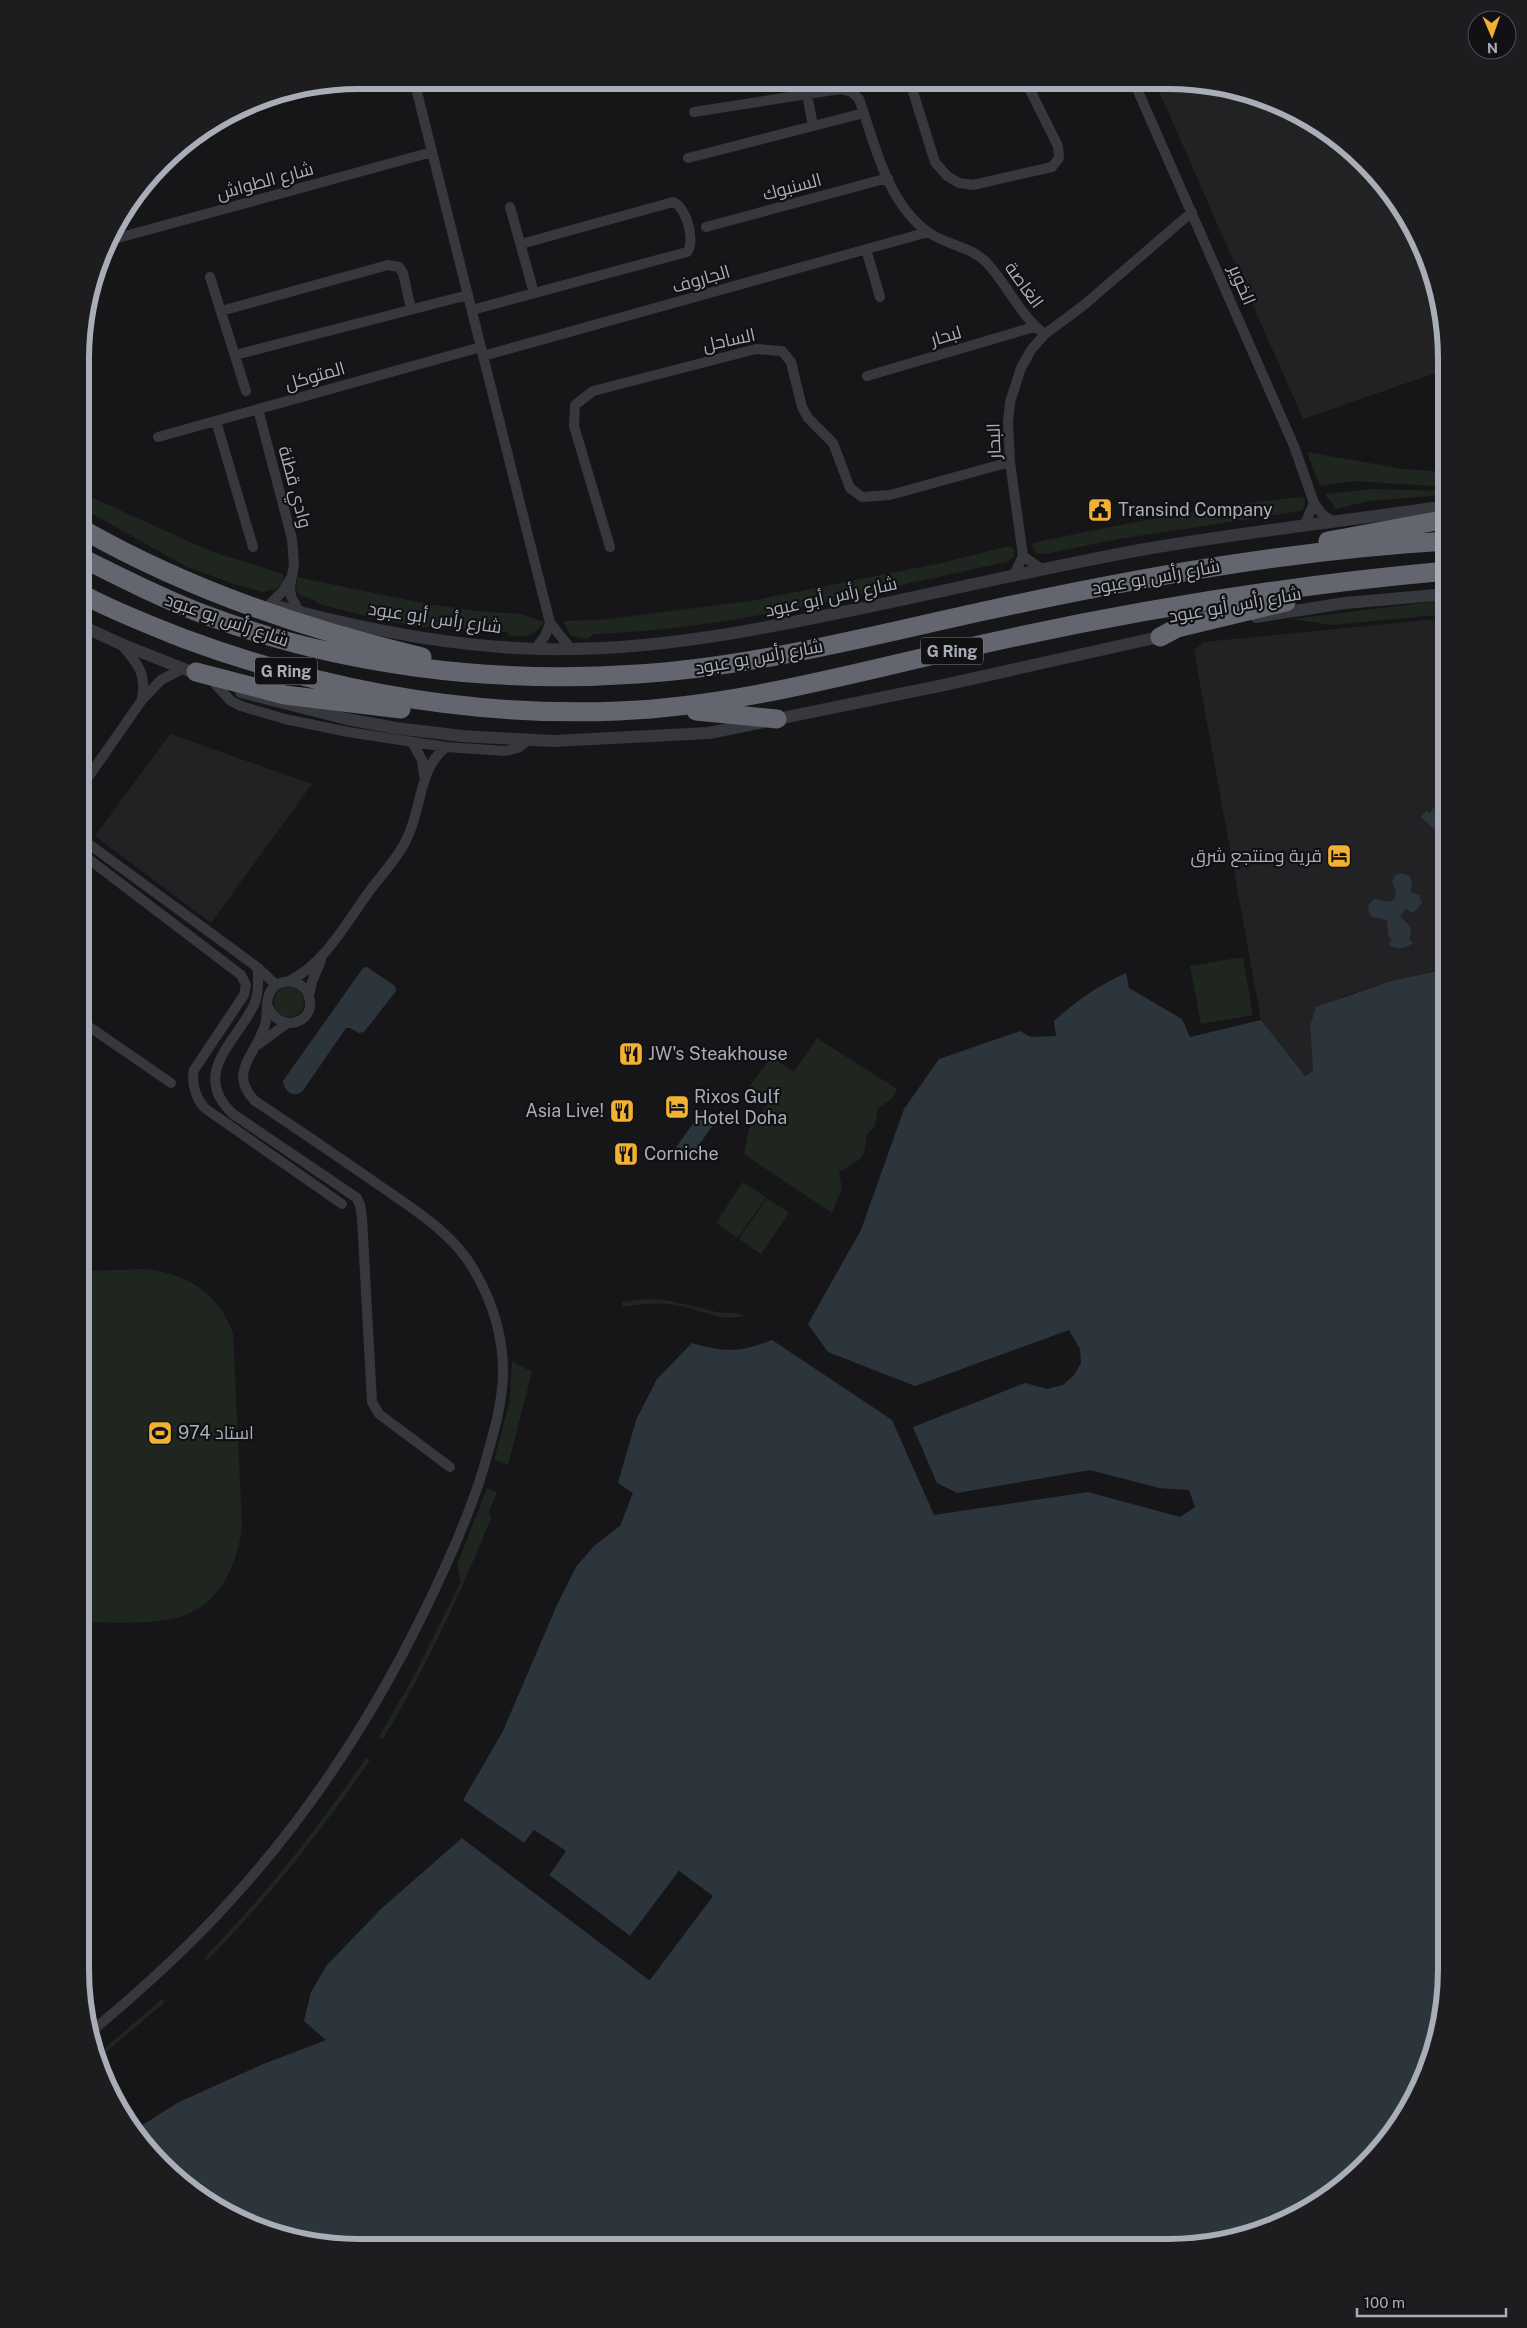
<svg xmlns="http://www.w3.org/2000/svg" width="1527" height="2328" viewBox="0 0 1527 2328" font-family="'Public Sans',Cairo,sans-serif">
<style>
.built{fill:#222225}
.green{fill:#1e261f}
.water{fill:#2c353c}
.pier{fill:#161618}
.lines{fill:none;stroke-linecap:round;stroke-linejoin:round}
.minor{stroke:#37383d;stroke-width:10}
.tertiary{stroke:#37383d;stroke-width:12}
.motorway{stroke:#63666e;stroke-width:19}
.labels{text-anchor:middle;stroke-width:4.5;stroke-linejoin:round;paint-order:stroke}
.shield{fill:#111113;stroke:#7b7e86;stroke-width:1}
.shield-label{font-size:16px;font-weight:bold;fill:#a8adb8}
.street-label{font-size:18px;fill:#a8adb8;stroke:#111113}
.poi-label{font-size:18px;fill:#a8adb8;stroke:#111113;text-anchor:start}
.rim{fill:none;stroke:#a8adb8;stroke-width:6}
</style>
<rect width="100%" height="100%" fill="#161618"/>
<path class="built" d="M1155,82H1205L1275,101L1338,138L1389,189L1426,252L1447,359V369L1303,419Z
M1447,618V969L1391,981L1341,997L1310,1026L1313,1071L1304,1076L1261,1020L1194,651L1203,642Z
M170,734L312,784L211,923L95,836Z"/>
<path class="green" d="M1307,452L1403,469L1447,472V487L1354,481L1320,486Z
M1372,489L1447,491V495L1368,501L1336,509L1325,494Z
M82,493L210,551L283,574V580L276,589L263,592L234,584L187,567L82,508Z
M1298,497L1305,498L1304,508L1301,511L1118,539L1045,554L1036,553L1032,545L1033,543C1121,524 1209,507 1298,497Z
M1009,546L1014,549V557L1007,562C870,590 734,630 594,634L587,639L571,636L563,621L600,620L750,601L941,563Z
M297,577L422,603L477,611L521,614L544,622C535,637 527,636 510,636L507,632L422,627L374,618L319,604L313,599L300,596L296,590Z
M1447,600V614L1332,625L1291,619Z
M1243,957L1253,1015L1201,1024L1190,966Z
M274 1002a15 15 0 1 1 30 0a15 15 0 1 1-30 0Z
M817,1038L897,1089L892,1099L878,1108L875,1126L867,1135L864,1153L859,1160L839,1172L842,1188L832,1213L744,1154L749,1128L767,1105L747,1090L771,1057L794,1072Z
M743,1182L766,1197L738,1238L716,1223Z
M767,1198L789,1213L761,1254L739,1239Z
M146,1269C188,1274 218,1293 233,1333L242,1525C237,1568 219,1609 172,1619C143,1625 110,1622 80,1622L81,1271Z
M647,1299C673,1299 693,1307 717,1312C727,1314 736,1311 744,1316C722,1322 703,1311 682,1306C662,1302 643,1303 623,1307L622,1302Z
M512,1361L532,1372L508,1465L494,1460L510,1400Z
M487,1488L497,1492L489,1512L491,1518C460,1595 426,1668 383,1739L379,1737L414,1676L461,1582L457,1565Z
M366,1758L370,1760C321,1832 268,1898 207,1961L204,1958C265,1896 317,1829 366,1758Z
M162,1999L165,2002L98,2059L97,2055Z"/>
<path class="water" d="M1447,794V808L1445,806L1442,810L1445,812L1447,811V824L1443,826L1446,829L1440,835L1421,817L1426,811L1429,813Z
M1401,873L1410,876L1412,884L1410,892L1419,895L1422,903L1413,913L1406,909L1400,917C1408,923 1414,928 1409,939L1413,943C1405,949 1396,950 1388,944L1392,941L1388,935L1387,920L1372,917C1366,911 1367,903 1375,899L1390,902L1395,898L1396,892L1392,882L1395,875Z
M367,967L395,986L396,991L364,1032L359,1033L350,1028H346L302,1092C293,1098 284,1091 283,1081L363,968Z
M1447,969L1446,1988L1432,2059L1390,2139L1338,2190L1275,2227L1169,2248L323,2246L252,2227L189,2191L138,2139L133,2131L177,2103L261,2065L326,2040L304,2021L311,1992L327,1965L382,1908L462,1838L649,1980L712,1897L679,1871L630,1936L549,1875L566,1851L534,1830L524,1843L463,1800L503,1731L557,1605L576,1567L594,1546L620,1526L633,1493L618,1483L636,1420L657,1379L692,1343C726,1353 740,1352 772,1340L892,1420L934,1515L1088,1492L1180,1517L1195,1507L1189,1490L1159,1488L1090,1470L957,1493L937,1483L913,1427L1025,1383L1047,1389L1063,1385L1074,1375L1081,1363L1080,1349L1069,1330L915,1386L828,1352L808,1324L861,1230L904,1109L939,1059L1020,1031L1031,1037L1056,1036L1054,1021C1076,1001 1099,985 1126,973L1129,988L1182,1019L1190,1037L1261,1020L1305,1076L1313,1071L1310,1026L1316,1007L1391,981Z
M702,1111L716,1121L686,1163L672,1153Z"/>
<path class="pier" d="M461,1799L524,1843L534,1830L566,1851L549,1875L630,1936L679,1871L713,1896L650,1980L462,1838L463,1836L649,1977L709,1897L679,1874L632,1938L630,1939L547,1876V1874L563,1852L535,1833L526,1845H523L461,1802Z"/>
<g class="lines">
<path class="minor" d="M414,80L550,623L571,649
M910,82L935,162L947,176L959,183L973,185L1052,167L1059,158L1058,146L1026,82
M1134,82L1294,446L1314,503L1322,514L1333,522
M807,94L813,126
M694,112L840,89L852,92L859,99C875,144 887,203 928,232C946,245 969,246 985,261C1007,283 1021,318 1045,334
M688,158L864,113
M510,207L534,293
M706,227L888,178
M107,241L432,152
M866,249L880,297
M210,277L246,391
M472,310L687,252C696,241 686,206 673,202L521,244
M221,311L388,265L399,267L403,273L411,309
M235,355L468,295
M483,356L928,232
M867,376L1034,327
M258,409L292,539L294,565L290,586L291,596L300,613
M216,421L253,547
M158,437L481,347
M1304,526L1314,503
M610,547L574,426L575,405L593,391L756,349L782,351L791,362L802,407L808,418L833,443L850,488L862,497L890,495L1010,462
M1023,556L1043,570
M1013,577L1023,556L1010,462L1008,422L1010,402L1021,368L1031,350L1045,334L1084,305L1192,212
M269,605L282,592L290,579
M121,644C137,663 147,673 142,699
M536,648L545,636L550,623
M216,685L231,701L241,706L285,719L348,732L446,747L505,751L518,748L530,739
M412,742L422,760L424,776
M82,786L142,700L161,680L184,668
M82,839L257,967L276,985
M82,854L241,975L246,985L244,995L194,1070C191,1083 196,1100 206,1109L342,1204
M257,967C259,981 259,993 254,1005C236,1042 190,1074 233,1114L357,1198L360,1205L362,1218L372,1402L379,1414L450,1467
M289,981C326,963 347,921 371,889C384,872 400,855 408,836C422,806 419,768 446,747
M309,996L312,982L321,960
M81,1021L171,1083
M259,1044L286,1024
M92,2031C141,1990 188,1948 230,1901C309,1815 373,1716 424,1612C447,1565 468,1519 483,1470C492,1438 503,1405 503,1371C503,1336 492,1301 474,1270C452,1231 408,1206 373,1181C334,1154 294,1127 255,1101C227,1072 256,1055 265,1025C268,1015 265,1001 270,992C280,976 304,979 309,997C317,1023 279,1035 268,1006"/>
<path class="tertiary" d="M276,606C371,631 472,651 570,649C665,648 756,630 848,611C945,591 1042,568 1140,550C1242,532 1345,521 1447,506
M1256,617L1345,603L1447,594
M82,626L121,644L202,676
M241,692L347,719L396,728L462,736L553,741L709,733L944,685L1168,635"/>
<path class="motorway" d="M82,529C187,589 304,629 422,657
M1328,541L1447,519
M82,558C122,578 161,598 203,614C340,666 491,684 638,674C757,666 873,635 989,610C1141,577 1292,550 1447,541
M82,594C115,612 150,625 185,639C323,690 470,717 618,711C742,706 863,670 983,644C1135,610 1291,585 1447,571
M1160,637L1177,628L1286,602
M196,672L285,695L401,709
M696,711L777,719"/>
</g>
<defs>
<symbol id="civic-square" viewBox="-11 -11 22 22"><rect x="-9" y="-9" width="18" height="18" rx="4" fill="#f2b134" stroke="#111113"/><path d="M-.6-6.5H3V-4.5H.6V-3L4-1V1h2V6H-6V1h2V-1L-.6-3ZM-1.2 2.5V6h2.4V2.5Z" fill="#111"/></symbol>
<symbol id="hotel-square" viewBox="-11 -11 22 22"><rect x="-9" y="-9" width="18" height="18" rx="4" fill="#f2b134" stroke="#111113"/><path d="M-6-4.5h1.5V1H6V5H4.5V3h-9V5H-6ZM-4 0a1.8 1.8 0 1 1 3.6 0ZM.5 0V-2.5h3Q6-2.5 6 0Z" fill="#111"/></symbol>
<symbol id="restaurant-square" viewBox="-11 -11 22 22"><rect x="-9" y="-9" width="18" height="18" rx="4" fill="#f2b134" stroke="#111113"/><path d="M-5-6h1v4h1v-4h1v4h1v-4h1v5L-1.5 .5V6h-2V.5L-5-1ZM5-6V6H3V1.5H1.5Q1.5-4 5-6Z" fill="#111"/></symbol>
<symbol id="stadium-square" viewBox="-11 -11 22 22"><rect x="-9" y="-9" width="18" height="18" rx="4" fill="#f2b134" stroke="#111113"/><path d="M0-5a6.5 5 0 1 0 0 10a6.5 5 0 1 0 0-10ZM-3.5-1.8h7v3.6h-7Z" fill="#111"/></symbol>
</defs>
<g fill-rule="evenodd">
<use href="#civic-square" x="1086" y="496" width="28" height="28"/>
<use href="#hotel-square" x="1325" y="842" width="28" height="28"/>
<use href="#restaurant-square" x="617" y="1040" width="28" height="28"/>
<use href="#hotel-square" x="663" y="1093" width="28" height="28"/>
<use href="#restaurant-square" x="608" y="1097" width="28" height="28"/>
<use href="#restaurant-square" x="612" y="1140" width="28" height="28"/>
<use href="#stadium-square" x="146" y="1419" width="28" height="28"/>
</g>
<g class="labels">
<g class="shield">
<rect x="921" y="637.5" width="62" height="27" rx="4"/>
<rect x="255" y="657.5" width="62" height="27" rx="4"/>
</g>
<g class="shield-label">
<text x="952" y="657">G Ring</text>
<text x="286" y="677">G Ring</text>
</g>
<g class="street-label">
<text transform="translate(265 181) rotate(-15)" y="6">شارع الطواش</text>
<text transform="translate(792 187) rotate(-15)" y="6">السنبوك</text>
<text transform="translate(701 279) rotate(-16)" y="6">الجاروف</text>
<text transform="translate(1024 285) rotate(54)" y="6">الغاصة</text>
<text transform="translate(1242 285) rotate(67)" y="6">الخوير</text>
<text transform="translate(946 336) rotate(-16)" y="6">لبحار</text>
<text transform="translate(729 340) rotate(-12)" y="6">الساحل</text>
<text transform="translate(315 376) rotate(-16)" y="6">المتوكل</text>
<text transform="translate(994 441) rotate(-92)" y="6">البحار</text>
<text transform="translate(295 487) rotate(75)" y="6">وادي قطنة</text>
<text transform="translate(1156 577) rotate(-10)" y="6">شارع رأس بو عبود</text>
<text transform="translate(831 597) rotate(-12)" y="6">شارع رأس أبو عبود</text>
<text transform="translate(1235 605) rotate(-10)" y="6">شارع رأس أبو عبود</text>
<text transform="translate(435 618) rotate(8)" y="6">شارع رأس أبو عبود</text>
<text transform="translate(227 620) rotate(19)" y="6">شارع رأس بو عبود</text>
<text transform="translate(759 657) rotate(-10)" y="6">شارع رأس بو عبود</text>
</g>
<g class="poi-label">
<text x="1118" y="516">Transind Company</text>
<text x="1322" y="862" text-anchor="end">قرية ومنتجع شرق</text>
<text x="648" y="1060">JW's Steakhouse</text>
<text x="694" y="1103">Rixos Gulf<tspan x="694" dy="21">Hotel Doha</tspan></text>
<text x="604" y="1117" text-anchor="end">Asia Live!</text>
<text x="644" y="1160">Corniche</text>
<text x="178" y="1439">استاد 974</text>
</g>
</g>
<path d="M0 0H1527V2328H0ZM359 89H1168A270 270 0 0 1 1438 359V1969A270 270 0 0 1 1168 2239H359A270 270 0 0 1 89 1969V359A270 270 0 0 1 359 89Z" fill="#1d1d20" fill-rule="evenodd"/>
<path class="rim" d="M359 89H1168A270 270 0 0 1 1438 359V1969A270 270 0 0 1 1168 2239H359A270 270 0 0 1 89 1969V359A270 270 0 0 1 359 89Z"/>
<g transform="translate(1492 35) rotate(178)"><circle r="24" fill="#111113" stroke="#4d4f55"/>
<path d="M0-4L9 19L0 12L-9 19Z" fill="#f2b134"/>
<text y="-8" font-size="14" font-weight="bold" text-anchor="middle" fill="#a8adb8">N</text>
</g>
<path d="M1357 2308v8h149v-8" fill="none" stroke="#a8adb8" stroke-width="2.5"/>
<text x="1364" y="2308" font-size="15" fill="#a8adb8" stroke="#111113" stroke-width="4" paint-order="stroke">100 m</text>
</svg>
